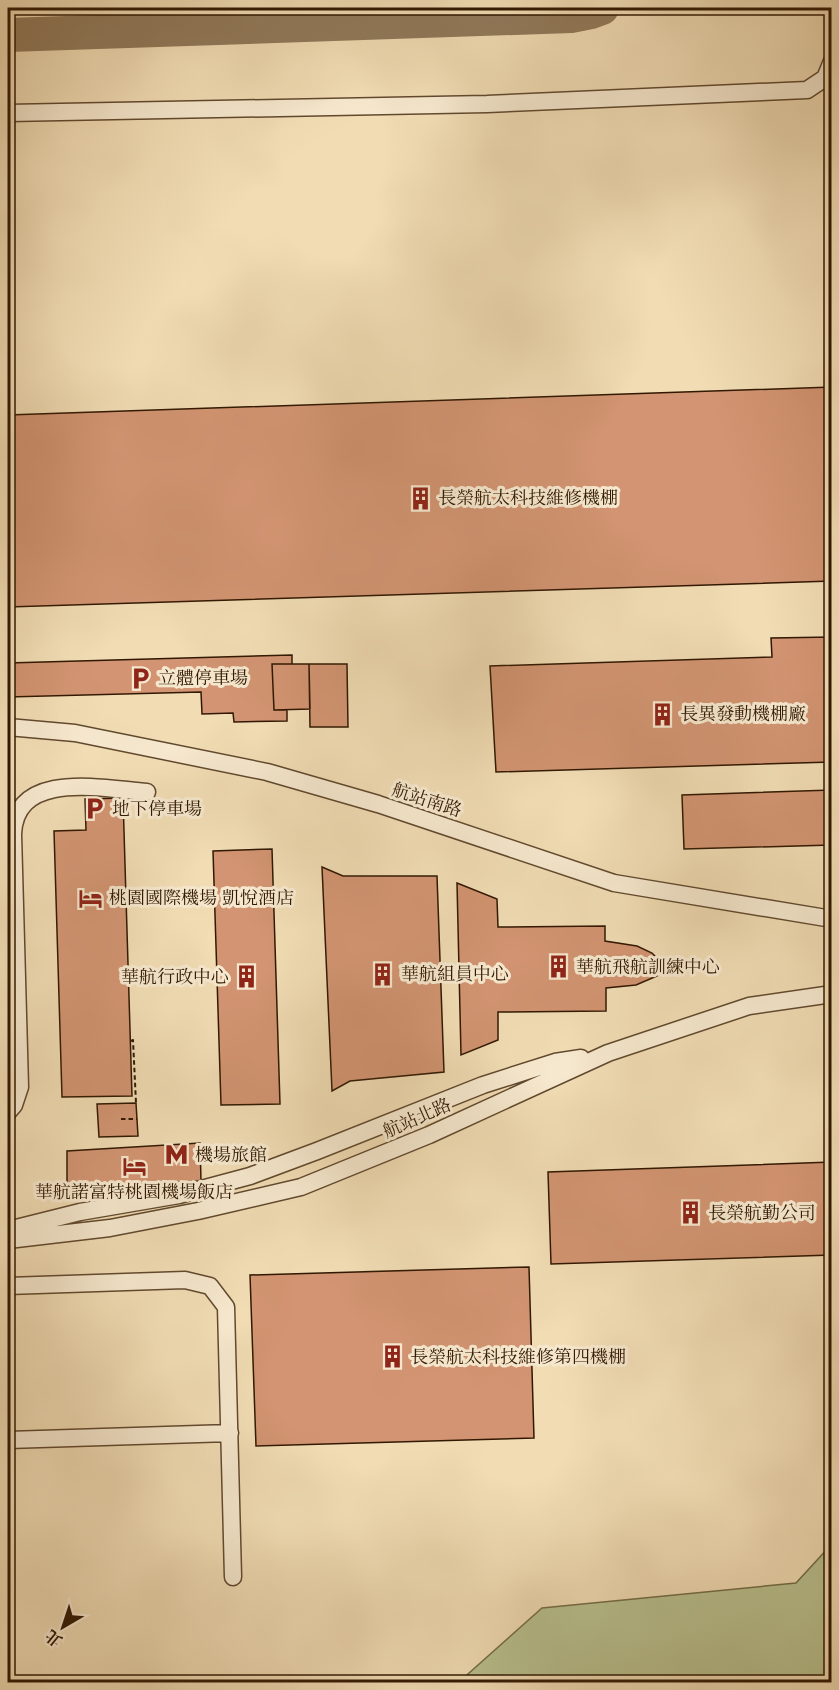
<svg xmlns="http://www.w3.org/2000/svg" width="839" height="1690" viewBox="0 0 839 1690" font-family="'Old Standard TT','Noto Serif TC',serif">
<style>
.green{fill:#b8c08e;stroke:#746c48;stroke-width:1.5}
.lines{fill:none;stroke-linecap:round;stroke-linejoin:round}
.stream{stroke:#717a69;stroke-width:4}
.taxiway{stroke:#917a5b;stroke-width:34}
.building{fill:#d29472;stroke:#311802;stroke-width:1.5}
.minor-casing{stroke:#61492e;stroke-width:19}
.path{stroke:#311802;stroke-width:2;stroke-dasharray:4.5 3;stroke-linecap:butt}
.minor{stroke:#f6e8ce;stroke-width:16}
.labels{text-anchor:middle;stroke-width:6;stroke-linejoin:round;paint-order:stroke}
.poi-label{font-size:18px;fill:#311802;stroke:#f6e8ce;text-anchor:start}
.street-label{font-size:18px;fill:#311802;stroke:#f6e8ce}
</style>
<rect width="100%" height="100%" fill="#f1dcb4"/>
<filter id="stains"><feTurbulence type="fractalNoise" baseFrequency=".00333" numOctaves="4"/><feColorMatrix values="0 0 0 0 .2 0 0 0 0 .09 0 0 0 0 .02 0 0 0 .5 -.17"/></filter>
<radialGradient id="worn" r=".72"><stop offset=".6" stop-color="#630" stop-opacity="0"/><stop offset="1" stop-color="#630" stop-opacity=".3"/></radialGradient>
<path class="green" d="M831,1545V1682H459L542,1608L796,1583Z"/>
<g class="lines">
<path class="stream" d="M640,1679L652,1682"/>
<path class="taxiway" d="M8,35L571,16L591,12L602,8"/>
</g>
<path class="building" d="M832,387V581L8,607V415Z
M832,637V762L496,772L490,666L772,657L771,638Z
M292,655V664H272L274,710H287V721L234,722L233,713L202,714L201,692L8,697V663Z
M272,664H309L310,709L274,710Z
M309,664H347L348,727H310Z
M832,790V845L684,849L682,795Z
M123,798L132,1096L62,1097L54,831L86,830L85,799Z
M272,849L280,1104L221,1105L213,851Z
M322,867L343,876H437L444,1072L350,1081L332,1091Z
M457,883L497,899L498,927L605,926V941L637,946L652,953L657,958V976L636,985L606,988V1011L498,1012V1040L461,1055Z
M136,1103L138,1136L99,1137L97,1104Z
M200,1143L201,1181L67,1187V1151Z
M832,1162V1255L551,1264L548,1172Z
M529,1267L534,1438L256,1446L250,1275Z"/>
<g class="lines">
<defs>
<path id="minor" d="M8,113L487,104L807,90L825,78L832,61
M8,727L75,733L267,772L378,804L614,883L832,919
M8,1112L14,1105L20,1087L13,834C16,769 104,789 147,792
M8,1230L80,1212L179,1195L250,1176L317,1151L483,1085L555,1062L581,1058
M8,1240L110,1228L198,1211L301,1187L429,1135L608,1053L749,1006L832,994
M8,1286L185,1280L210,1286L226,1307L233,1577
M8,1440L230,1433"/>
</defs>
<use href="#minor" class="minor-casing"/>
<path class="path" d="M131,1041L133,1040L136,1103
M121,1119H137"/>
<use href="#minor" class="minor"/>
</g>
<defs>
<symbol id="building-bare" viewBox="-9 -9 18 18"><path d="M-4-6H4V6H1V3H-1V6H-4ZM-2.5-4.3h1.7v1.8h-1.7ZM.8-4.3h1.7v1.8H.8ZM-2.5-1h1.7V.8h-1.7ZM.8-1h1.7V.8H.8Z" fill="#8f2418" stroke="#f6e8ce" stroke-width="2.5" paint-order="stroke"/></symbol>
<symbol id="parking-bare" viewBox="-9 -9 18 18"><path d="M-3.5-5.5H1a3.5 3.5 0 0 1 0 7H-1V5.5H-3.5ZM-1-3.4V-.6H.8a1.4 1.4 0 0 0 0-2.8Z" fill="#8f2418" stroke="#f6e8ce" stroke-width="2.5" paint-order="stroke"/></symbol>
<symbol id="hotel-bare" viewBox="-9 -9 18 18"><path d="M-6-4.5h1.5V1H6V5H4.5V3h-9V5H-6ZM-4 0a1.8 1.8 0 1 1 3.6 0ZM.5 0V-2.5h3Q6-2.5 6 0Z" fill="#8f2418" stroke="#f6e8ce" stroke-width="2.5" paint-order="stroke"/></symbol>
<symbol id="metro-bare" viewBox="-9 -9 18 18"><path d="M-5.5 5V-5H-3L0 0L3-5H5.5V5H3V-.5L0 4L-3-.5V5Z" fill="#8f2418" stroke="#f6e8ce" stroke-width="2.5" paint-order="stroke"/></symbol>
</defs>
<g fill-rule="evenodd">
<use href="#building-bare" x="404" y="482" width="33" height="33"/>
<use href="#parking-bare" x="124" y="662" width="33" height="33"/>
<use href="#building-bare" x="646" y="698" width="33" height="33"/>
<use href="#parking-bare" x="78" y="792" width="33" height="33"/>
<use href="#hotel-bare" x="74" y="882" width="33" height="33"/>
<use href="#building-bare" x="542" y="950" width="33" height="33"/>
<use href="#building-bare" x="366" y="958" width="33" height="33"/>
<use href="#building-bare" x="230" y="960" width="33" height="33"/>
<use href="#metro-bare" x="160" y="1138" width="33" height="33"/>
<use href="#hotel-bare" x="118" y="1150" width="33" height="33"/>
<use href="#building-bare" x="674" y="1196" width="33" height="33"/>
<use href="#building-bare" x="376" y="1340" width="33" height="33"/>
</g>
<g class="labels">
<g class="poi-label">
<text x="438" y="504">長榮航太科技維修機棚</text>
<text x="158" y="684">立體停車場</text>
<text x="680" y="720">長異發動機棚廠</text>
<text x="112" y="815">地下停車場</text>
<text x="109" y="904">桃園國際機場 凱悅酒店</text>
<text x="576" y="973">華航飛航訓練中心</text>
<text x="401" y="980">華航組員中心</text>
<text x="229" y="983" text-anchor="end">華航行政中心</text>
<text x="195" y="1161">機場旅館</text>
<text x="134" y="1198" text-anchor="middle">華航諾富特桃園機場飯店</text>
<text x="708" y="1219">長榮航勤公司</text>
<text x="410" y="1363">長榮航太科技維修第四機棚</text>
</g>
<g class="street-label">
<text transform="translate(427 800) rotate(18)" y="6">航站南路</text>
<text transform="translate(417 1118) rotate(-24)" y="6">航站北路</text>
</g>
</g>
<rect width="839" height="1690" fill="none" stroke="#f1dcb4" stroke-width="30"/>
<rect x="9" y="9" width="821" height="1672" fill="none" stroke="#311802" stroke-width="3"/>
<rect x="15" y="15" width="809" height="1660" fill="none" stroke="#311802" stroke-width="1.5"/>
<g transform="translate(63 1627) rotate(219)" stroke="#f6e8ce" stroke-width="4.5" paint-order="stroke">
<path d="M0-4.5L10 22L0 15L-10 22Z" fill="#311802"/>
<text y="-9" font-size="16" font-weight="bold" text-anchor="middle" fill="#311802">北</text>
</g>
<rect width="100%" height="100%" filter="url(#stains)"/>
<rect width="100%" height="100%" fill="url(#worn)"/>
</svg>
